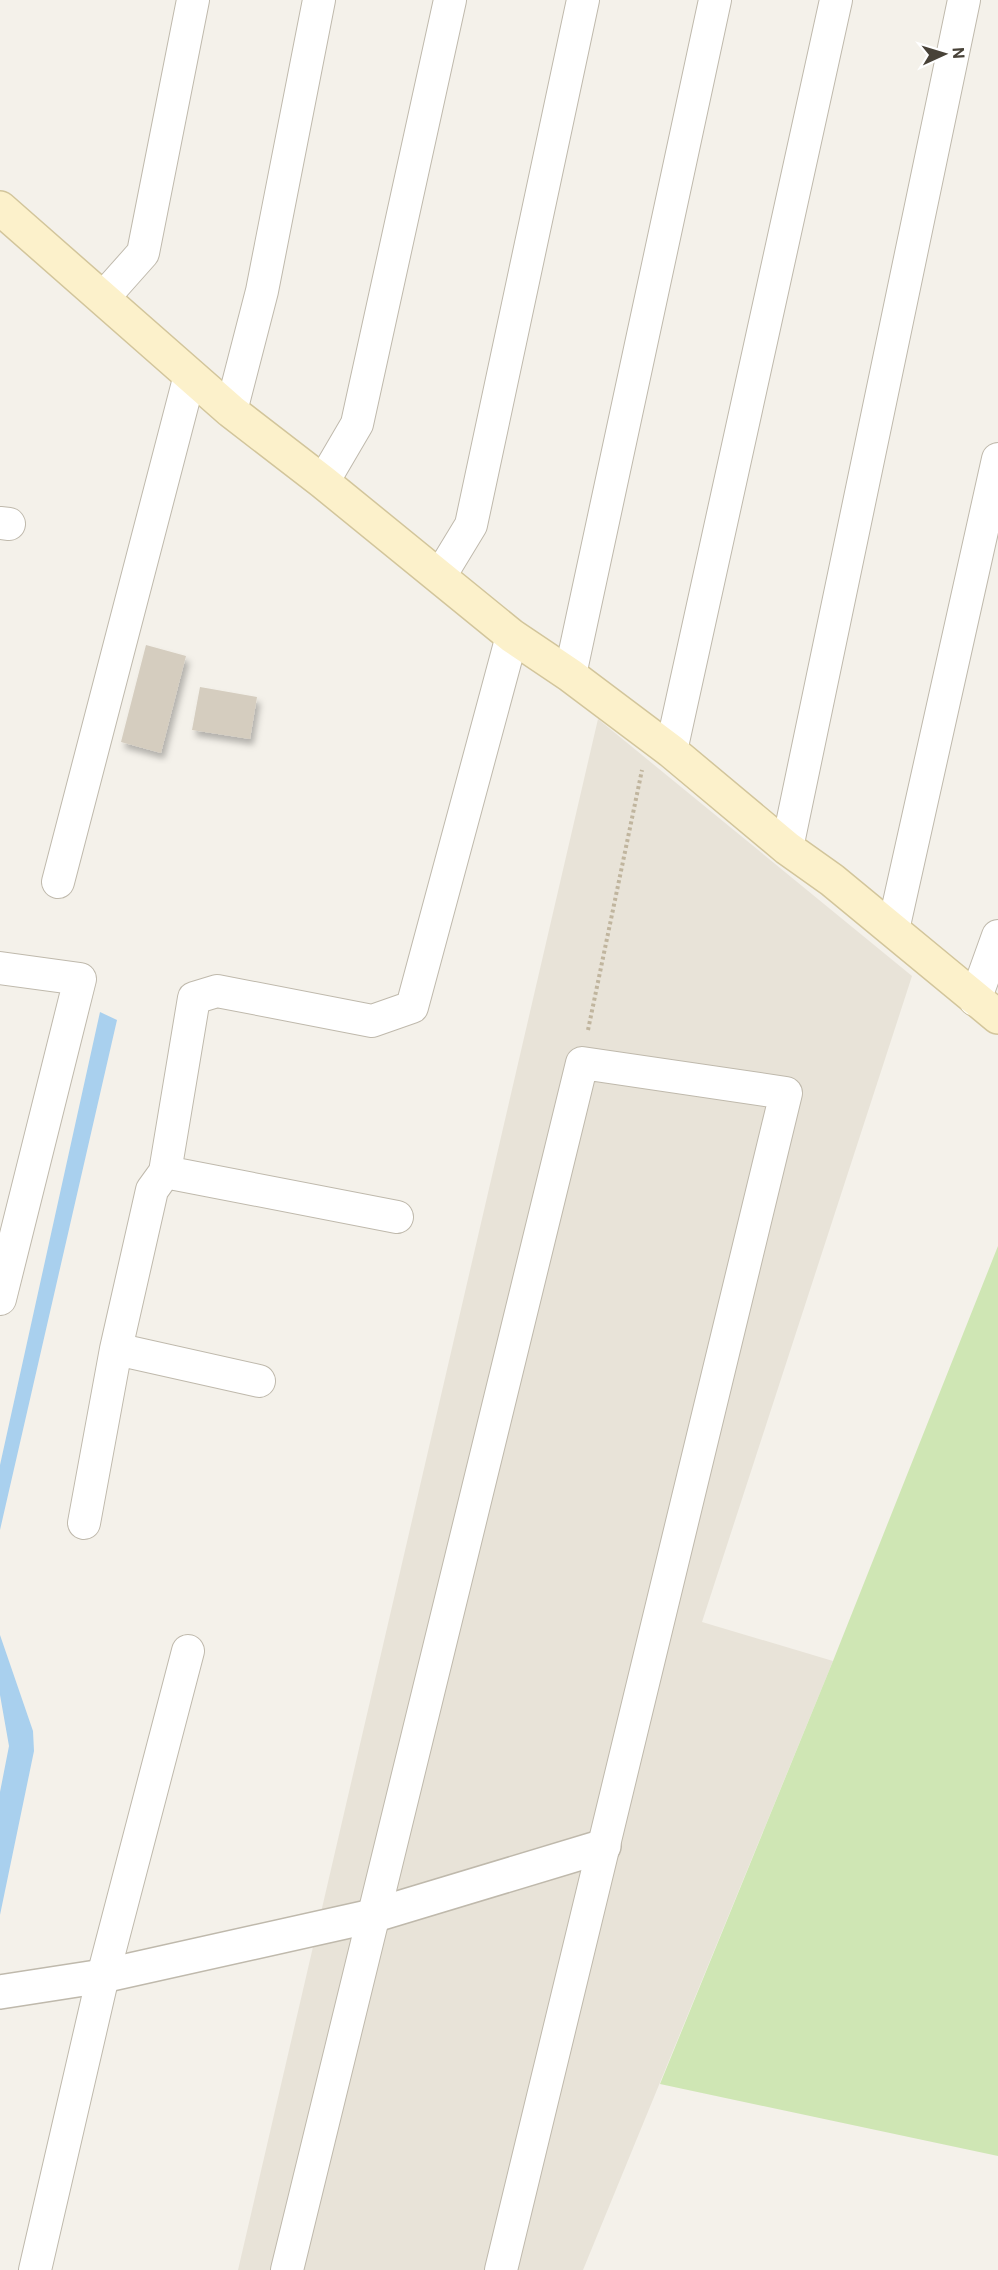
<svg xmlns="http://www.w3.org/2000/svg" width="998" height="2270" viewBox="0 0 998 2270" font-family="Roboto,sans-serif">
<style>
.residential{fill:#e8e3d8}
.green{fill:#cfe6b4}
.water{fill:#a9d0ee}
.building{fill:#d5cdbf;filter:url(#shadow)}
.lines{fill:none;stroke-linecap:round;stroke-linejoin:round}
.minor-casing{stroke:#bfb9ac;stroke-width:34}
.tertiary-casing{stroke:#bfb9ac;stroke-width:36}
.secondary-casing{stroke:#d2c59b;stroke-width:36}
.path{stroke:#c0b59e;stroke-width:4;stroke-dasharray:3 3;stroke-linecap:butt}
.minor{stroke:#fff;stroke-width:32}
.tertiary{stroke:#fff;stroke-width:33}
.secondary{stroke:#fcf1cb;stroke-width:33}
</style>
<defs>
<filter id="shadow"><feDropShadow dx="3.5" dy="6" stdDeviation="3" flood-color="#0004"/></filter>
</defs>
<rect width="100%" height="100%" fill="#f4f1ea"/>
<path class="residential" d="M598,719L912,976L702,1622L833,1661L583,2270H238Z"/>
<path class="green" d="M998,1246V2156L660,2084L833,1661Z"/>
<path class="water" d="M100,1012L117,1020L0,1530V1465Z
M0,1635L33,1731L34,1751L0,1915V1792L9,1746L0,1695Z"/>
<path class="building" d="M146,645L186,656L161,753L121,742Z
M200,687L257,697L250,739L192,730Z"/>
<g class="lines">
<defs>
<path id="minor" d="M103,298L143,253L193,0
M231,411L262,291L319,0
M323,482L357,424L450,0
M0,523L9,524
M440,576L471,525L583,0
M570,675L715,0
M671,751L836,0
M787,848L964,0
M58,882L190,375
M893,930L998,459
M0,968L80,979L0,1299
M975,1000L998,936
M165,1172L397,1217
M116,1349L259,1381
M84,1523L116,1349L152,1190L165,1172L194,998L217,991L372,1021L412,1007L512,636
M35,2270L103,1976L188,1651
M287,2270L582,1063L786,1093L501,2270"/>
<path id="tertiary" d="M0,1992L103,1976L372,1916L604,1846"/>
<path id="secondary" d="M0,208L231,411L323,482L512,636L570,675L671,751L787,848L832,880L998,1017"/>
</defs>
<use href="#minor" class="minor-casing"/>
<use href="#tertiary" class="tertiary-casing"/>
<use href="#secondary" class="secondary-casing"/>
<path class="path" d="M588,1030L642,770"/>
<use href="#minor" class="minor"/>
<use href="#tertiary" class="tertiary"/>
<use href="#secondary" class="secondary"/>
</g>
<g transform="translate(944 54) rotate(86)" stroke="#ffffff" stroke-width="4.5" paint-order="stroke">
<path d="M0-4.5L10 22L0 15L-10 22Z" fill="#484238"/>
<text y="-9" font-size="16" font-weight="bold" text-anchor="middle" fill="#484238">N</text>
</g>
</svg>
